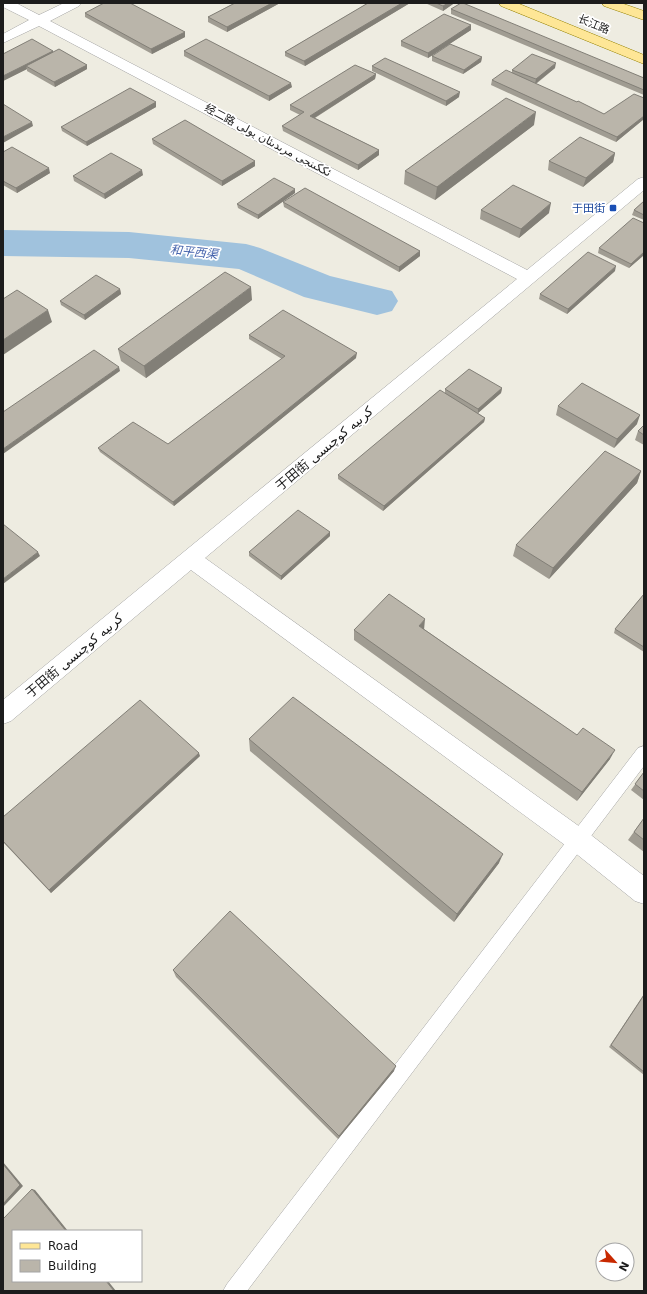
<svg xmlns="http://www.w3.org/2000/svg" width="647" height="1294" viewBox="0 0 647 1294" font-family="'DejaVu Sans','Noto Sans Arabic','Noto Sans SC',sans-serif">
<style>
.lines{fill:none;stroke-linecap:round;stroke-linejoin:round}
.river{fill:#a0c2dd;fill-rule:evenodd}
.service-casing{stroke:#a3a3a3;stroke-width:1}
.minor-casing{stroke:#a3a3a3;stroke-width:1}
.primary-casing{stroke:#948100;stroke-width:1}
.service{fill:#fff;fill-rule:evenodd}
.minor{fill:#fff;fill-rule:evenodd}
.primary{fill:#fee696;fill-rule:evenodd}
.wall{fill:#a09c92}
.shaded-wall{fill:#827f77}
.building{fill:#bab5aa;stroke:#827f77}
.transit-dot{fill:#1a4fb4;stroke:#fff;stroke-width:1.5}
.labels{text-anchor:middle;stroke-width:3.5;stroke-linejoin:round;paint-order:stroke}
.far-street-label{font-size:11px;fill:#1c1c1c;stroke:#fff}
.far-transit-label{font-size:11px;fill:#164399;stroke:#fff;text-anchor:end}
.far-water-label{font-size:12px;font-style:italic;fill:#4765ad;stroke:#fff}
.street-label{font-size:13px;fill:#1c1c1c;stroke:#fff}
</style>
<rect width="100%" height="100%" fill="#eeece1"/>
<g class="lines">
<path class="river" d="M3,230L129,232L246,244L260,248L330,276L392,291L398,301L392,311L377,315L304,297L239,269L129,258L3,256Z"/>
<defs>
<path id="service" d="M644,746V766L247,1291H223L227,1284L638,748Z"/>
<path id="minor" d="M3,3H16L39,15L64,3H81L79,6L50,21L527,270L638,179L644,177V190L205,558L587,832L644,876V904L635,901L569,848L191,570L11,721L3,724V700L517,279L39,26L3,43V34L29,20L3,7Z"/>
<path id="primary" d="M499,3H517L644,55V64L501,6Z
M602,3H621L644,11V20L604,6Z"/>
</defs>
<use href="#service" class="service-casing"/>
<use href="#minor" class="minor-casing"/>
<use href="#primary" class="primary-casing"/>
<use href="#service" class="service"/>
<use href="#minor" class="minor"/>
<use href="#primary" class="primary"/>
</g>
<path class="wall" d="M235,3H280L227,32L208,22V17Z
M368,3H410L305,66L285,56V52Z
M425,3H453V4L443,11Z
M451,9L644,78V95L451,14Z
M85,13L185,32V37L152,54L85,17Z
M471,25V30L428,58L401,46V41Z
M53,51V52L87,65V69L55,87L27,71V69L3,81V54Z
M184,51L292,87L269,101L184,56Z
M432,56L482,57L481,62L463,74L432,61Z
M372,66L459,97L446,106L372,71Z
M555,68L536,84L604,114L644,98V119L616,142L491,85L492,80L512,73V70Z
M376,74L375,79L315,118L379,150V155L358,170L283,131L282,126L300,115L290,110V105Z
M156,102V107L87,146L62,131L61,127Z
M534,125L435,200L404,184L405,171Z
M152,139L255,161V166L222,186L153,144Z
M3,152L50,173L17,193L3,185Z
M615,153L613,162L583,187L548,170L549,161Z
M143,175L105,199L74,181L73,176Z
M295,193L258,219L238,208L237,204Z
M644,201V220L632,215L634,210Z
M283,202L420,251V256L399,272L284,207Z
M481,210L549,213L519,238L480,219Z
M644,223V255L629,268L598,253L599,248Z
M615,271L567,314L539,299L540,294Z
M120,289L121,294L85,320L61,305L60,301Z
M252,300L146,378L121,361L118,349Z
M249,335L356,358L174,506L100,452L98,448L168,444L282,359L249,339Z
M502,388L501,393L478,413L485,418L484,422L383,511L338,479V475L445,393V389Z
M558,406L637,424L614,448L556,415Z
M644,425V445L635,440L638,431Z
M641,471L637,483L549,579L513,556L516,545Z
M330,532V536L281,580L249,556V552Z
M644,594V652L614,633L615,629Z
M424,629L610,759L577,801L354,640V630Z
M249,739L499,863L454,922L250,751Z
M200,756L51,893L3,842V817Z
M644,772V800L631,790Z
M644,818V852L628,840Z
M173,970L394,1071L338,1139L176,977Z
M644,994V1075L609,1047Z"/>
<path class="shaded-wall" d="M272,3H280L227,32V27Z
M402,3H410L305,66L304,61Z
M448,3H453V4L443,11V6Z
M471,25V30L428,58V53Z
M185,32V37L152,54L151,49Z
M53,51L54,56L26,66L27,69L3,81V76Z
M482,57L481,62L463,74L464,70Z
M556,63L555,68L535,84L536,79Z
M87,65V69L55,87L54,82Z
M376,74L375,79L311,120L310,116Z
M291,83L292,87L269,101V96Z
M460,92L459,97L446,106V101Z
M156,102V107L87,146L86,142Z
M536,112L534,125L435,200L437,187Z
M644,116V119L616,142L617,137Z
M32,122L33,126L3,143V137Z
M379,150V155L358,170V165Z
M615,153L613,162L583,187L586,178Z
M255,161V166L222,186V181Z
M49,168L50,173L17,193L16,188Z
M142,170L143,175L105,199L104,194Z
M295,189V193L258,219V215Z
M551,203L549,213L519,238L521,229Z
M420,251V256L399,272V267Z
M644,252V255L629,268L631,264Z
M616,266L615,271L567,314L568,309Z
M251,287L252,300L146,378L144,366Z
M120,289L121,294L85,320L84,315Z
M48,310L52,322L3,355V340Z
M357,353L356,358L174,506L173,502Z
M119,367L120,371L3,454V449Z
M502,388L501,393L478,413V409Z
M640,415L637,424L614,448L617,439Z
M485,418L484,422L383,511L384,506Z
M641,471L637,483L549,579L553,568Z
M330,532V536L281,580V576Z
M38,552L40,556L3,584V579Z
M425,619L424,630L419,626Z
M615,750L610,759L577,801L582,792Z
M199,753L200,756L51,893L49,890Z
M503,854L499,863L454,922L457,914Z
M396,1066L394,1071L338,1139L339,1136Z
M3,1162L23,1186L3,1207Z
M32,1189L35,1190L68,1231H66Z
M106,1281H108L116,1291H114Z"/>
<path class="building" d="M104,3H130L185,32L151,49L85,13Z
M235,3H272L227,27L208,17Z
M368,3H402L304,61L285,52Z
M436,3H448L443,6Z
M461,3H463L644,78V90L451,9Z
M444,14L471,25L428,53L401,41Z
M32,39L53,51L3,76V54Z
M206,39L291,83L269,96L184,51Z
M450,44L482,57L464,70L432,56Z
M59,49L87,65L54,82L26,66Z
M532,54L556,63L536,79L512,70Z
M385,58L460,92L446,101L372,66Z
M355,65L376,74L310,116L379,150L358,165L282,126L304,112L290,105Z
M506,70L577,102L578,101L604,114L634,94L644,98V116L617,137L492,80Z
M130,88L156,102L86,142L61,127Z
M506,98L536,112L437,187L405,171Z
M3,104L32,122L3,137Z
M185,120L255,161L222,181L152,139Z
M580,137L615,153L586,178L549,161Z
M12,147L49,168L16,188L3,181V152Z
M111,153L142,170L104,194L73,176Z
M274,178L295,189L258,215L237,204Z
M513,185L551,203L521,229L481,210Z
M305,188L420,251L399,267L283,202Z
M644,201V215L634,210Z
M633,218L644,223V252L631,264L599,248Z
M588,252L616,266L568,309L540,294Z
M225,272L251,287L144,366L118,349Z
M96,275L120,289L84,315L60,301Z
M17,290L48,310L3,340V299Z
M283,310L357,353L173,502L98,448L133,422L168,444L285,356L249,335Z
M94,350L119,367L3,449V412Z
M469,369L502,388L478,409L445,389Z
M582,383L640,415L617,439L558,406Z
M440,390L485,418L384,506L338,475Z
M644,425V435L638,431Z
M605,451L641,471L553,568L516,545Z
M298,510L330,532L281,576L249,552Z
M3,524L38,552L3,579Z
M389,594L425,619L419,626L577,735L583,728L615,750L582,792L354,630Z
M644,594V647L615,629Z
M293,697L503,854L457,914L249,739Z
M140,700L199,753L49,890L3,841V817Z
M644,772V791L635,784Z
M644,818V840L634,832Z
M230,911L396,1066L339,1136L173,970Z
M644,995V1072L611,1045Z
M3,1164L20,1185L3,1204Z
M32,1189L66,1231H13V1281H106L114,1291H3V1219Z"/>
<rect class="transit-dot" x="609" y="204" width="8" height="8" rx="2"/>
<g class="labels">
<g class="far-street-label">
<text transform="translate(594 24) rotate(22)" y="4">长江路</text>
<text transform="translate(268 140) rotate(28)" y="4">经二路 ئككىنجى مرىدىئان يولى</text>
</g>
<g class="far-transit-label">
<text x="605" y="212">于田街</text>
</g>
<g class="far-water-label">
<text transform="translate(194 252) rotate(6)" y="4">和平西渠</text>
</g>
<g class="street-label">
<text transform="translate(324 448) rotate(-40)" y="5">于田街 كرىيە كوچىسى</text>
<text transform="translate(74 655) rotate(-40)" y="5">于田街 كرىيە كوچىسى</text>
</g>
</g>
<rect width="647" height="1294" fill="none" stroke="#1c1c1c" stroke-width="8"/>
<rect x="12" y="1230" width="130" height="52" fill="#ffffff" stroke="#a4a4a4"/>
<rect x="20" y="1243" width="20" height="6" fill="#fee696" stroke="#a4a4a4"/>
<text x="48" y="1250" font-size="12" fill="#1c1c1c">Road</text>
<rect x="20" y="1260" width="20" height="12" fill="#bab5aa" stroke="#a4a4a4"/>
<text x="48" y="1270" font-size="12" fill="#1c1c1c">Building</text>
<g transform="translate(615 1262) rotate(117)"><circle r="19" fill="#ffffff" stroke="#a4a4a4"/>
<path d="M0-3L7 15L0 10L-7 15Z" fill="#c82900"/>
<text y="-6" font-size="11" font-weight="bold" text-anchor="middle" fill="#1c1c1c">N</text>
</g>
</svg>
